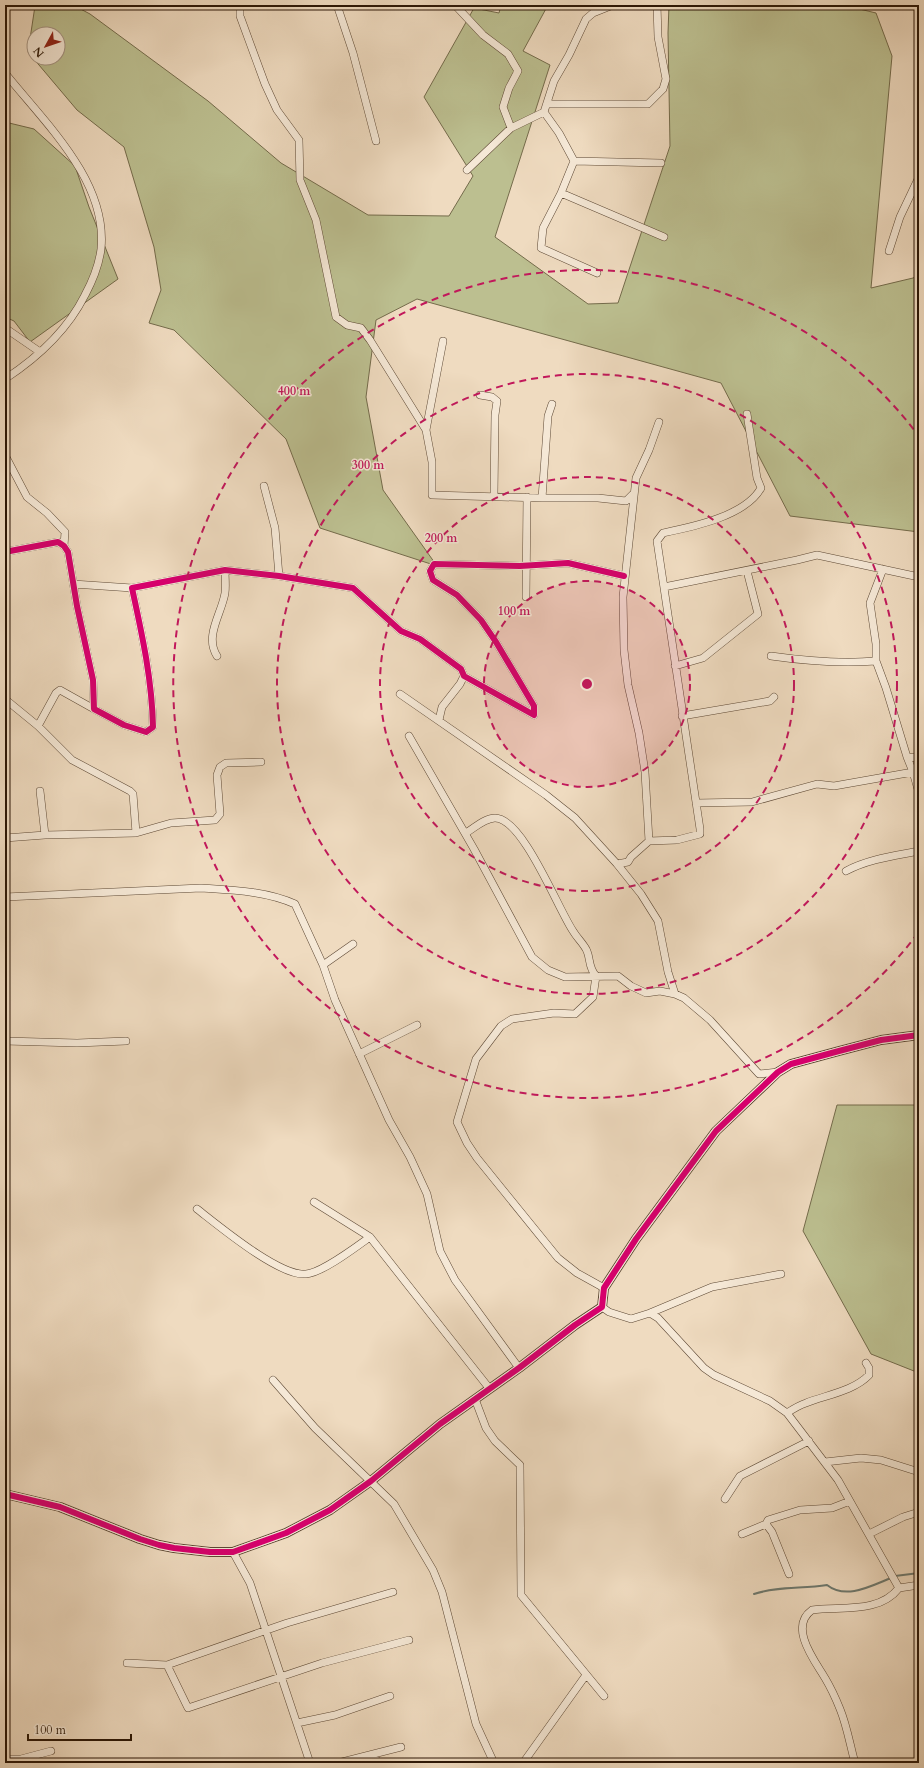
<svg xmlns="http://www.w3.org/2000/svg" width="924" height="1768" viewBox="0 0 924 1768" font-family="Cardo,serif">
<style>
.green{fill:#bcbf90;stroke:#746b4b;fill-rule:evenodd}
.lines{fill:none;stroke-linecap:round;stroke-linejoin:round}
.stream{stroke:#6e796f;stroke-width:2}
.minor-casing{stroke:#5d4834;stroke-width:8}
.tertiary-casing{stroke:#5d4834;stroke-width:10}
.minor{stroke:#f5e8d6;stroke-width:7}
.tertiary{stroke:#f5e8d6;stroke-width:8}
.cycleway-casing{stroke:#f5e8d6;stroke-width:8}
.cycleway{stroke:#d6006c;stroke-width:6}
.ring{fill:none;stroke:#c2185b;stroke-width:2;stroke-dasharray:7 5}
.centre{fill:#c2185b;stroke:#f5e8d6;stroke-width:2}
.ring-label{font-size:12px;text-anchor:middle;font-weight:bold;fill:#c2185b;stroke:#f5e8d6;stroke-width:3;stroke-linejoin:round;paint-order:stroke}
</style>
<rect width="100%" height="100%" fill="#efdbc0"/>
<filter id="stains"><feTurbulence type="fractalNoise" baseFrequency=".005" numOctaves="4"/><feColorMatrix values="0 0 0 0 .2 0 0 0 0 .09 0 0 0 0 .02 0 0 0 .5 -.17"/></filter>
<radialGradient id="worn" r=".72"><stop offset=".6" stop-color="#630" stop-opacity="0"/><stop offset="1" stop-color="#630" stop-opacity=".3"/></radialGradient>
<path class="green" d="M39,5H73L90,14L208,101L281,163L368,215L449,216L473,176L424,97L474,8L499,13L501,5H548L523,51L550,65L495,237L588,304L618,303L670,146L668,33L669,5H843L876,13L892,56L871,288L913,278L919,275V532L790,516L721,383L417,299L376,320L366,397L383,490L437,566L320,528L286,439L174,330L149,323L161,290L154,247L124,147L77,110L28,52L35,6ZM34,34H58V58H34Z
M5,122L34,129L75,166L89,207L118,279L30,342L14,321L5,317Z
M837,1105H919V1373L871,1354L803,1231Z"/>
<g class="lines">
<path class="stream" d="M895,1576L919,1573
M754,1594C778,1586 802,1589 827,1585C846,1600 871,1586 891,1578"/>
<defs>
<path id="minor" d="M240,5V16L265,84L277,110L299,140L300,180L316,220L336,317L347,325L361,328L370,340L426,430L432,462V495L542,498H598L626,501L633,494
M337,5L353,53L376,141
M455,5L483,35L508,54L518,71L509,88L503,107L511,128
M5,73C44,122 108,181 101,249C99,265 93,280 85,295C68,329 37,358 5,379
M547,104H648L663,89L666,79L658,37L657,5
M574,161L661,163
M467,170L511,128L544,112
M561,193L664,237
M889,251L900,217L919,177
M597,273L541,248L543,228L561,193L574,161L559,133L544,112L554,81L569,55L586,19L593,13L613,5
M5,328L40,352
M480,395L492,397L497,401L495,415L494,495
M659,422L649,450L636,478L623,597L624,650L628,685L639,733L645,772L649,841L631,857L628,862L617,864L641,894L658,921L668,972L675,994
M426,430L443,341
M5,455L27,497L47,513L65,532L64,546
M264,486L275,528L279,576
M542,498L548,416L552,404
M5,550L10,551L58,542L64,546L68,552L77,606L93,680L94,709L124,725L146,732L153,727C152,679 142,634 132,588L225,570L279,576L353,588L401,631L420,639L461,669L464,676L534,715V706L496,642L481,620L457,595L433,580L430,571L434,564L520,566L568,563L624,576
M883,569L870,603L876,644V661L886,688L907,757L913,772
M73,584L132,588
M664,587L797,560L817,555L919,577
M526,597L527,497
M217,656C204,636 222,613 225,593C226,586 225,577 225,570
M771,656C806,661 841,664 876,661
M675,666L703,658L758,614L747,571
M400,694L546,795L575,818L617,864
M5,699L38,726L56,693L60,690L94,709
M682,716L770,701L774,697
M439,720L442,707L460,684L464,676
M38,726L72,760L130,791L133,794L136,833
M409,736L474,849L532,957L548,970L565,977L618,976L631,986L646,993L660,991L675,994L684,998L710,1020L759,1074L778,1072
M907,757L919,758
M40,791L45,835L136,833L171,823L215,820L220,814L217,775L220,767L226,763L261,762
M696,803L752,802L817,784L834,786L913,772L919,793
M466,833C474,828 485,818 495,818C523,818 558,909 573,931C577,938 584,944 587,951C591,961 588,967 596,976L593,997L575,1014L554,1013L512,1019L501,1026L476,1059L457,1122L467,1143L477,1158L558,1258L577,1273L604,1288
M5,838L45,835
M649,841L677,840L700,834V829L657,541L663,533C692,527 746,516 761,488L757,478L747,414
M846,871C869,859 894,856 919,851
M5,897L201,888C232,890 266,891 295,904L323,965L335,1000L389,1120L410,1157L427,1194L440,1251L455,1280L519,1368
M323,965L353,944
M5,1041L77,1043L126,1041
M359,1054L417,1025
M314,1202L370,1237L489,1388
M197,1209C219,1226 280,1277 306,1274C322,1273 356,1247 370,1237
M602,1307L609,1312L631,1319L650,1313L658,1318L704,1368L714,1375L770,1401L787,1413L838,1480L899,1588C879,1614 841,1606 812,1610C788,1627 815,1661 825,1678C831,1688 836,1699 840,1709C847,1726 850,1745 855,1763
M650,1313L712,1287L781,1274
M273,1380L315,1428L394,1504L433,1570L442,1592L476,1724L494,1763
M475,1399L486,1428L495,1441L520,1465L521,1595L604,1696
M787,1413C793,1409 800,1405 806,1403C826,1395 854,1391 869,1375V1368L866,1363
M825,1462L861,1458L881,1460L919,1472
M725,1499L740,1476L809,1441
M766,1524L772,1532L789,1574
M742,1534L766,1524L768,1520L800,1510L832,1508L850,1501
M869,1534L903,1517L919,1512
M233,1552L250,1583L310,1763
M899,1588L919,1585
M127,1663L167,1665L287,1623L393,1592
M167,1665L188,1708L322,1663L409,1640
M297,1723L335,1715L390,1696
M374,1754L377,1763
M5,1759H21L51,1751
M338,1763L401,1747
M523,1763L586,1675"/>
<path id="tertiary" d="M5,1494L60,1507L140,1539L159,1545L174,1548L210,1552H233L286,1533L330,1510L371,1481L440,1424L519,1368L575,1325L602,1307L604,1288L636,1239L716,1131L778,1072L791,1064L839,1051L881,1040L919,1035"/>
</defs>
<use href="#minor" class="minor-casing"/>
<use href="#tertiary" class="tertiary-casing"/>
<use href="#minor" class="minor"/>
<use href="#tertiary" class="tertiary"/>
<defs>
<path id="cycleway" d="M5,550L10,551L58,542L64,546L68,552L77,606L93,680L94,709L124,725L146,732L153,727C152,679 142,634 132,588L225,570L279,576L353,588L401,631L420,639L461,669L464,676L534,715V706L496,642L481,620L457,595L433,580L430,571L434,564L520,566L568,563L624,576
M5,1494L60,1507L140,1539L159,1545L174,1548L210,1552H233L286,1533L330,1510L371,1481L440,1424L519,1368L575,1325L602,1307L604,1288L636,1239L716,1131L778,1072L791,1064L839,1051L881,1040L919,1035"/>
</defs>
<use href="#cycleway" class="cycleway-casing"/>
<use href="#cycleway" class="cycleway"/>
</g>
<circle cx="587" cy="684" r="103" fill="#c2185b" fill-opacity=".12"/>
<g class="ring">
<circle cx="587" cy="684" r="103"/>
<circle cx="587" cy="684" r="207"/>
<circle cx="587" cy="684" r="310"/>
<path d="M918 933A414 414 0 1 1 918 435"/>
</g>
<circle cx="587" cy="684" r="6" class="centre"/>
<g class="ring-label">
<text x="294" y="395">400 m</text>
<text x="368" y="469">300 m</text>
<text x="441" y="542">200 m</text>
<text x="514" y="615">100 m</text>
</g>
<rect width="924" height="1768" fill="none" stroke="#efdbc0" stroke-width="20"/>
<rect x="6" y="6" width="912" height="1756" fill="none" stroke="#2c1706" stroke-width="2"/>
<rect x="10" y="10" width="904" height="1748" fill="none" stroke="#2c1706"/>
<g transform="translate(46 46) rotate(230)"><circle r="19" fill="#f5e8d6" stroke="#a59483"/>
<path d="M0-3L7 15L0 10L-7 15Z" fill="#8f2418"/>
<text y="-6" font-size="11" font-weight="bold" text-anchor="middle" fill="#2c1706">N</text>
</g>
<path d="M28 1734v6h103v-6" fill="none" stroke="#2c1706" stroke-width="2"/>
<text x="34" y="1734" font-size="12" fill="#2c1706" stroke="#f5e8d6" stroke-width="3" paint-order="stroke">100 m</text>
<rect width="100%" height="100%" filter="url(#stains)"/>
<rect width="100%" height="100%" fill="url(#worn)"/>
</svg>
